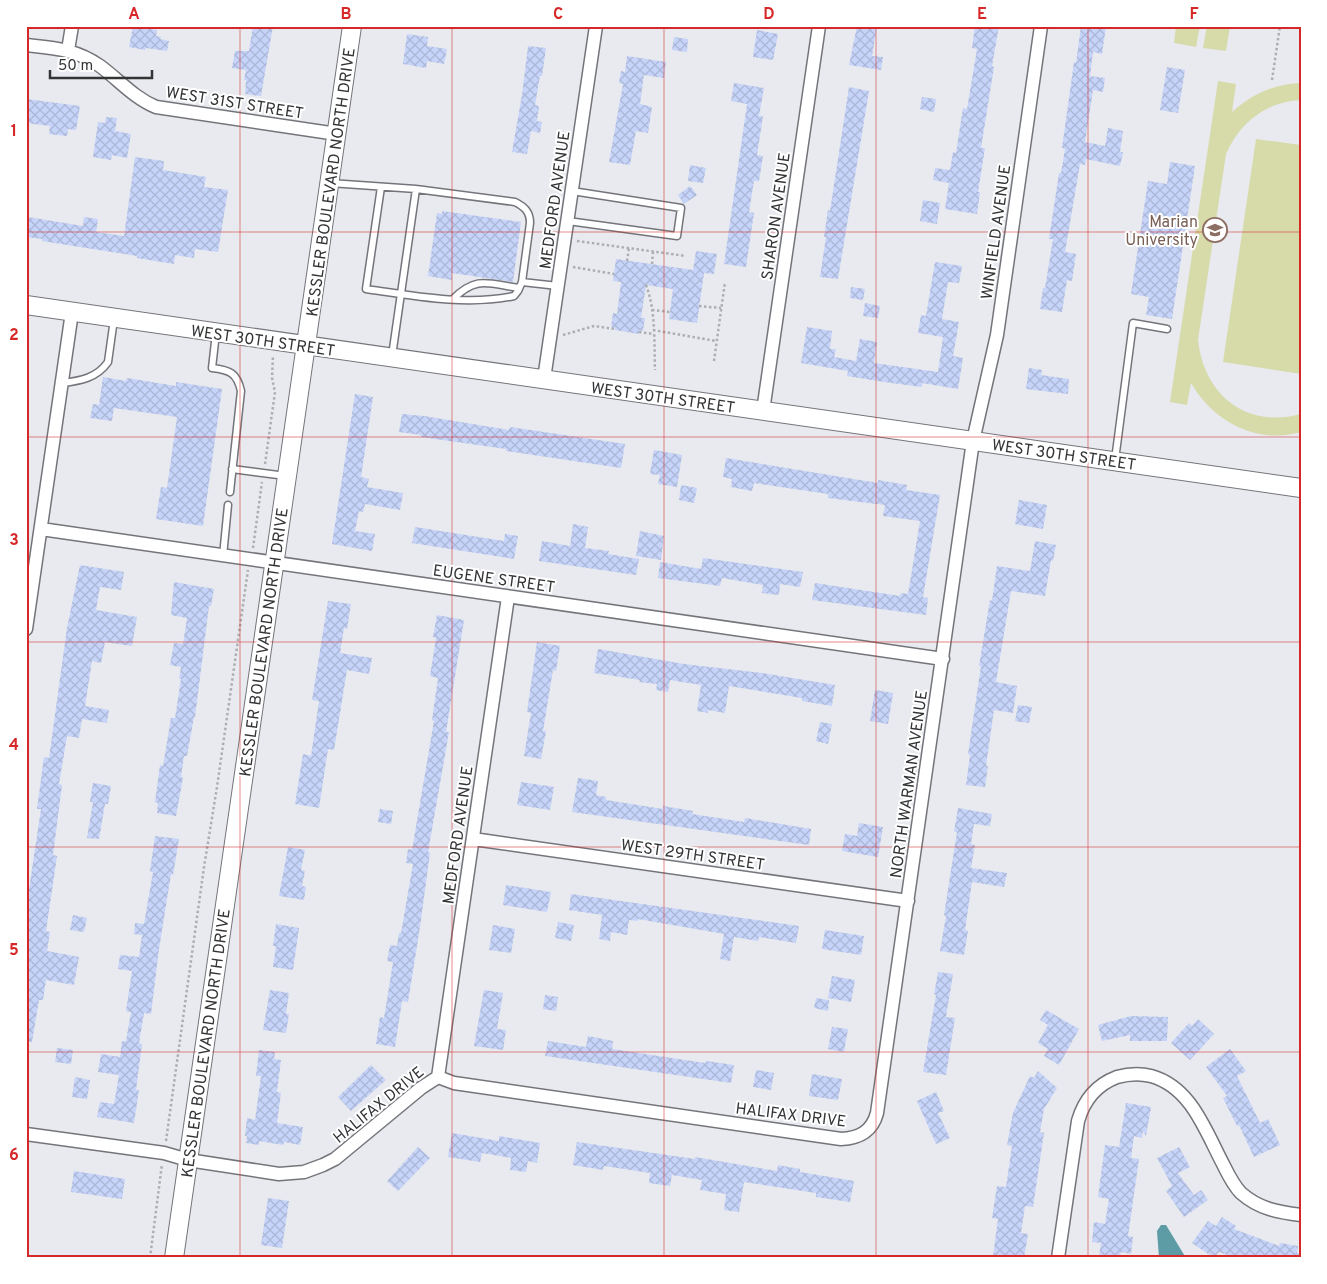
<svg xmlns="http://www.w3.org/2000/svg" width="1327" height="1284" viewBox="0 0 1327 1284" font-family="Overpass,sans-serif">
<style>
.park{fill:#d7dbaa}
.water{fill:#5d9ba5}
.building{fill:url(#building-cross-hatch)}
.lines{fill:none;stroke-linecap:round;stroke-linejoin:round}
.service-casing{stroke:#73757a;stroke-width:9}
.minor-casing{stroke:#73757a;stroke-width:15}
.secondary-casing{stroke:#73757a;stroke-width:20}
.path{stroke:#acaeb2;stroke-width:2.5;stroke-dasharray:2.5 2.5;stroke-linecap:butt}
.service{stroke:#fff;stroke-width:6}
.minor{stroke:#fff;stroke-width:12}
.secondary{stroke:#fff;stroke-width:18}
.grid{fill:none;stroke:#d62828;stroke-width:1;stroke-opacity:0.55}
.labels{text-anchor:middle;stroke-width:4;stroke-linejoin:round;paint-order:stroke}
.street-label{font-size:16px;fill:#333436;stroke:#fff}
.education-label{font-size:16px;fill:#785e54;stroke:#fff;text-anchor:end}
.neatline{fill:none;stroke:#d62828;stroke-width:2}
.grid-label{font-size:16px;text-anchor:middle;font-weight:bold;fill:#d62828}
</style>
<defs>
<pattern id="building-cross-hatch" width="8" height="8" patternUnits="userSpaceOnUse" patternTransform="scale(1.25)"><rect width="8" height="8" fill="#c7d4f9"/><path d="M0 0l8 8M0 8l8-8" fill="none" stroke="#abb7d6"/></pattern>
</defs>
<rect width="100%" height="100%" fill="#e8eaef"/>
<path class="park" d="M1176,26H1200L1196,47L1174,43Z
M1207,26H1230L1226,51L1203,48Z
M1218,81L1236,84L1232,112C1252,94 1274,84 1301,83V100C1266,102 1240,122 1226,154L1198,340C1204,395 1246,429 1301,414V432C1256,445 1213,421 1191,383L1187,405L1170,402Z
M1256,139L1301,145V374L1223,362Z"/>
<path class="water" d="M1161,1225H1166L1186,1258H1159L1157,1231Z"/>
<path class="building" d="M133,26L157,30L156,36L161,37L160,39L169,41L167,51L146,48L145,50L129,47Z
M253,26H273L261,96L245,94L246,80H244L246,70L232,68L235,51H249Z
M857,26H877L872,56L883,57L881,70L849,65Z
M975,26H999L992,66L994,67L981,148H985L978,192H980L977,214L945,209L949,183L933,180L935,168L950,170L953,152L956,153L963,108L967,109L977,49L972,48Z
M1081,26H1106L1102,54L1093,52L1090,76L1105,78L1103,92L1093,90L1085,142L1105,146L1108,128L1123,131L1120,152H1123L1120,166L1086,159L1085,165L1080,164L1065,252L1076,254L1072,281L1067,280L1062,312L1040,309L1043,288H1045L1053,239H1049L1059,173H1061L1065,149L1062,148L1074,62L1076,63Z
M757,30L778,34L773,60L753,57Z
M407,34L428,37L427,46L447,49L444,64L427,61L426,68L403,64Z
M674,37L688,39L687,52L672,50Z
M528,46L546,48L542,76H540L535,105L539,106L537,121L542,122L540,133L531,131L527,154L512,152L522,95Z
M627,56L666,62L664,78L644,75L640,104L652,107L648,133L636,131L630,165L609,162L623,84L619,83L621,71L625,72Z
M1167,67L1185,70L1178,113L1160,110Z
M734,83L764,88L759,116H763L757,155L763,156L759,181H754L749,212L754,213L746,267L724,264L747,104L731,101Z
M849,87L869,91L838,279L820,277L826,237H824L828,210L830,211Z
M922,97L936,99L934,112L920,109Z
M26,99L80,106L76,130L68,129L67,136L49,134L50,126L26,123Z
M106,117L117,118L115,131L131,134L127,158L112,155L111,160L93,157L98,122L105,123Z
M135,157L164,161L163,170L206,177L204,187L228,190L218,252L195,249L194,258L175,255L174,264L137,258V256L42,241V239L26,237L28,217L83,226L84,217L98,219L96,232L124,236Z
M1170,162L1195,166L1172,319L1146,315L1149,297L1131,294L1148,181L1167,184Z
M690,165L706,168L703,183L688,181Z
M690,186L697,195L684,204L678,195Z
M923,200L940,203L937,224L920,221Z
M442,211L521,222L513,282L452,273V280L428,276L437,213L442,214Z
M696,251L717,254L714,274L704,273L697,323L669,319L673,289L646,285L641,318H645L643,331L639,330V334L615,330V328L611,327L613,313L617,314L621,282L613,281L616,259L693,270Z
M935,262L962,266L959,283L948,282L942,319L959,322L953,356L963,358L958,389L922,383V387L884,382L847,376L848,371L801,363L807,327L832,331L830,349H836L834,357L856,361L860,339L877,342L874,363L938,372L943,337L918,333L921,315L926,316Z
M851,287L865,289L863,300L850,298Z
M865,303L880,306L878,318L863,316Z
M1029,368L1042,370L1041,375L1069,379L1068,394L1026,389Z
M103,377L126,381L127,378L176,386V382L222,389L203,526L156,519L161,487L167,488L177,417L114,408L112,421L90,418L93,404L99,405Z
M355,394L373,397L361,477L369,479L367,487L403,493L400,510L365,504L363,512L359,511L355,531L375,534L372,551L332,544Z
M402,414L424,416L509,430L510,427L625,444L621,468L506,451V449L421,437V435L399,432Z
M654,450L682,455L677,487L658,484L660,475L650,474Z
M726,458L878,483V480L907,485L906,490L940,495L923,597L928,598L926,615L812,600L815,583L900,596L901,593L908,594L920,521L883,516L885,505L828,498V494L754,483L752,491L731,487L732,479L723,477Z
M681,485L697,488L694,503L679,500Z
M1019,500L1047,505L1043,529L1015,524Z
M573,524L588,527L585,548L609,551L608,554L639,559L636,575L539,561L542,541L570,546Z
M415,527L504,541L505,534L518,536L514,559L412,543Z
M640,531L664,536L661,560L636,556Z
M1035,541L1056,545L1053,561L1051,560L1045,596L1011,591L996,682L1017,686L1013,713L994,710L986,766H988L985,787L966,785L970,755L968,754L981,666H979L990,600L992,601L997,566L1030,571Z
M703,558L803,572L800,587L780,584L779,595L762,593L763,585L722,578L720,586L658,578L660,562L701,569Z
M80,565L124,572L121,590L100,587L96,610L137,617L132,646L105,642L101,663L92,661L85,706L109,710L107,723L82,719L79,738L67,736L59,784L62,785L53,855L57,856L46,931L50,932L47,951L79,957L74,985L46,980L43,1000H39L32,1042L26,1041V909L41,809H37L44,757L49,758L67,628Z
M174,582L214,589L211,606H209L195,717H194L187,756H184L181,777L183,778L176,816L157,813L158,803L155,802L160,765L163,766L171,718H175L181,679L179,678L181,667L170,665L174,643L183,644L187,618L171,615Z
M328,601L351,604L347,629L344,628L340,653L372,658L369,674L347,670L334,750L328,749L319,808L295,804L303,754L311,756L319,701L312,700Z
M437,615L464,620L446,732H449L428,852L430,853L420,927L408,1002L402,1001L395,1047L376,1044L380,1017L384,1018L393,962L387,961L390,945L397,946L399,933H401L413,864L406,863L408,849L412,850L434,721L432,720L438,678L430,676L436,638L433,637Z
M537,642L560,646L556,671L553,670L543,731H546L541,759L524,756L531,713L527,712Z
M598,649L684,664L762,673L835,685L832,706L802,701V698L729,686L725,713L708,710V713L697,711L701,685L670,680L668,692L656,690L657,684L639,682L640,680L594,673Z
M875,690L893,693L888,724L870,721Z
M1018,705L1032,707L1029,723L1015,721Z
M820,722L832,724L828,744L816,741Z
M578,778L598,781L596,795L606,797V800L663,809V806L693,811L692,814L744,822L745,818L811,829L809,845L572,812Z
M521,782L554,787L550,810L517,805Z
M93,783L111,786L108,804H105L99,839L87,838L93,802H90Z
M958,808L992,814L990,826L974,824L971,844L975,845L971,868L1007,873L1004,887L972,882L965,930L968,931L964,955L940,951L946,916L944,915L957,832H954Z
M380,809L393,811L391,824L378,822Z
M859,823L883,827L878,857L842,851L845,834L857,836Z
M155,836L179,839L173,875L171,874L159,949L151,1014L144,1013L139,1043L142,1044L136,1090H139L134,1123L97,1117L100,1102L114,1104L119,1075L98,1072L101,1054L120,1057L122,1041H126L131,1012L126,1011L132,971L118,969L120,955L139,957L142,935L134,934L135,923L144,924L153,872L150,871Z
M288,847L305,850L301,870L305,871L302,886L306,887L304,900L279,896Z
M506,885L551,892L547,912L503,905Z
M571,894L799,926L796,943L759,937L758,941L734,937L730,961L720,959L724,934L638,919V921L629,920L627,935L611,932L610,941L599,939L602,915L569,910Z
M73,915L87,918L84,932L70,930Z
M558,922L574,925L571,941L555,938Z
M276,924L299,928L293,970L273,967L276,946H273Z
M493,925L515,929L511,953L489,950Z
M825,930L864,936L861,955L822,949Z
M938,972L953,974L946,1017L955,1018L946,1075L923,1072L936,995L934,994Z
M832,976L855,980L851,1002L828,998Z
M270,990L289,993L286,1014H289L286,1033L263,1030Z
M484,990L503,993L497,1029L506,1030L503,1050L474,1046Z
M545,995L558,997L556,1011L543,1009Z
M816,998L829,1000L828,1011L814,1008Z
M1046,1010L1079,1029L1059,1065L1044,1056L1048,1049L1038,1043L1048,1025L1040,1020Z
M1131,1016L1168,1017L1167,1041H1130V1035L1102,1041L1098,1025Z
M1198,1019L1214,1034L1190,1060L1171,1043L1189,1023L1192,1026Z
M832,1027L848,1029L844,1052L828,1049Z
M588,1036L613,1041L612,1049L705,1063L706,1061L734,1065L731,1083L545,1056L548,1041L586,1047Z
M57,1048L73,1050L71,1064L55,1062Z
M1230,1049L1246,1071L1237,1076L1260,1123L1268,1119L1280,1145L1254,1157L1239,1125L1237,1126L1223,1098L1227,1096L1206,1067Z
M259,1050L275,1052L274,1059L281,1060L277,1092L281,1093L277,1123L303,1127L300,1145L284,1142L283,1145L259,1141V1145L246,1143L247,1136H245L247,1118L255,1120L261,1076H256Z
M371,1065L386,1080L351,1111L338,1097Z
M756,1070L774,1073L771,1090L753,1087Z
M1038,1071L1057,1088L1044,1109L1040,1132L1044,1133L1033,1207L1025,1206L1021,1233L1028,1234L1024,1258L993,1256L998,1219L992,1218L997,1186L1006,1187L1012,1146L1007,1145L1013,1113L1030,1076L1034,1078Z
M812,1074L842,1079L838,1100L809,1096Z
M75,1077L90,1080L87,1099L72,1097Z
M936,1092L944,1111L938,1113L950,1138L936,1144L917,1101Z
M1126,1103L1151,1107L1146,1136L1143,1131L1142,1138L1134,1136L1131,1158L1139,1159L1128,1236L1133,1237L1131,1254L1121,1252L1120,1258L1099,1256L1101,1243L1092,1242L1094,1222L1105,1224L1109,1199L1098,1197L1105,1145L1119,1147Z
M452,1133L499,1141V1136L540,1143L537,1163L528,1161L526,1172L510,1170L511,1158L482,1153L480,1162L448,1157Z
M577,1142L695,1159V1157L777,1171L778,1165L800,1169V1172L854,1181L850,1202L816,1197V1193L744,1182L739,1212L724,1210L726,1194L700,1190L702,1180L672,1175L670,1186L649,1183L650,1173L604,1166L603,1170L573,1165Z
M418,1147L430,1158L398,1191L387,1181Z
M1179,1147L1190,1167L1178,1173L1194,1195L1201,1190L1208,1200L1184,1217L1166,1191L1172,1186L1157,1158Z
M74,1171L125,1179L122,1199L71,1192Z
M268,1198L289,1201L282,1248L261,1245Z
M1222,1217L1236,1226L1234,1229L1279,1246L1280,1243L1298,1246L1297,1253L1301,1254V1258H1235L1219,1252L1214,1258L1192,1243L1208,1221L1216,1226Z"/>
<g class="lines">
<defs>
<path id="service" d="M330,183L416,189L515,202C525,207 530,212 530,223L522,282
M381,187L366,289C414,296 467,306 514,296L518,291L522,282L558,286
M568,221L677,236L681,208L572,191
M453,299C477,275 489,284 519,288
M216,333L212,368C230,370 237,373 241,391L230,492
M392,356L416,189
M62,383C80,381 97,378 108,362L114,319
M1115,460L1133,323L1167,329
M232,469L286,476
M223,556L228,505"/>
<path id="minor" d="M26,45C54,48 76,49 100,66C119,80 134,98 156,107L337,134
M68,50L72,26
M544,379L596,26
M763,411L819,26
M41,529L943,659
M26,629L72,312
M473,839L908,901
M438,1077L508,597
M26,1134L164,1153L188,1160L279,1174L304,1172L323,1165L335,1159L421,1088L438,1077L454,1083L841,1139C859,1138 872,1132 877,1113L973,441L997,335L1041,26
M1058,1258L1078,1121C1084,1100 1096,1085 1117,1077C1128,1074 1139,1073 1151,1076C1191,1087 1205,1130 1223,1164C1228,1174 1233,1185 1241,1193C1259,1209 1278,1212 1301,1215"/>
<path id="secondary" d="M26,305L1301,488
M174,1258L352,26"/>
</defs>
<use href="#service" class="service-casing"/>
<use href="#minor" class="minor-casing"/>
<use href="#secondary" class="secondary-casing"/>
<path class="path" d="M1272,80L1280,26
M577,241L686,256
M627,261L629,248
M652,264L653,252
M573,267L614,274
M646,285C656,311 654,342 655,370
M699,306L721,308
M652,310L670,312
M653,330L716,341
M639,332L654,334
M563,335L594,326L615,329
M714,361L725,282
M265,464L275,392L272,378L273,355
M253,548L262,482
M166,1141L204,867L217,787L248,570
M150,1258L162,1164"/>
<use href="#service" class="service"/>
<use href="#minor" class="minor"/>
<use href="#secondary" class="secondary"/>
</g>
<path class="grid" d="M240,26V1258M452,26V1258M664,26V1258M876,26V1258M1088,26V1258M26,232H1301M26,437H1301M26,642H1301M26,847H1301M26,1052H1301"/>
<defs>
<symbol id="university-ring" viewBox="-11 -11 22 22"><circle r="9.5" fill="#fff" stroke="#8d6e63" stroke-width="1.5"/><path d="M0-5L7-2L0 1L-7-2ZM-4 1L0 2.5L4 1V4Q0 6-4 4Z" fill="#8d6e63"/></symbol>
</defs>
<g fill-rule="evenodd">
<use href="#university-ring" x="1201" y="216" width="28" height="28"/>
</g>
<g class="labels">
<g class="street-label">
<text transform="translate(235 102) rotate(9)" y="6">WEST 31ST STREET</text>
<text transform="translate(330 182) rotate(-82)" y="6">KESSLER BOULEVARD NORTH DRIVE</text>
<text transform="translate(554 200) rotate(-82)" y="6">MEDFORD AVENUE</text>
<text transform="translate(775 216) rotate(-82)" y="6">SHARON AVENUE</text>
<text transform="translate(995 232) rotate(-82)" y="6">WINFIELD AVENUE</text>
<text transform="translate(263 340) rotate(8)" y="6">WEST 30TH STREET</text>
<text transform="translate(663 397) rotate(8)" y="6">WEST 30TH STREET</text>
<text transform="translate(1064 454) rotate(8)" y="6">WEST 30TH STREET</text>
<text transform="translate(494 578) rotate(8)" y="6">EUGENE STREET</text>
<text transform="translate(263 642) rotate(-82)" y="6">KESSLER BOULEVARD NORTH DRIVE</text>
<text transform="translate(908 784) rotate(-82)" y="6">NORTH WARMAN AVENUE</text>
<text transform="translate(457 835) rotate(-82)" y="6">MEDFORD AVENUE</text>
<text transform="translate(693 854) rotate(8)" y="6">WEST 29TH STREET</text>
<text transform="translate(205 1043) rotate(-82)" y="6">KESSLER BOULEVARD NORTH DRIVE</text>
<text transform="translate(378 1104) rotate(-39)" y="6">HALIFAX DRIVE</text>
<text transform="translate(791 1114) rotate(7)" y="6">HALIFAX DRIVE</text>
</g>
<g class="education-label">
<text x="1198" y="227">Marian<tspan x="1198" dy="18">University</tspan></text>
</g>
</g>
<rect width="1327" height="1284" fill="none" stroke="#ffffff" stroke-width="55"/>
<path d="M50 70v8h102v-8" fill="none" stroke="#333436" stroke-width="2.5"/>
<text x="58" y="70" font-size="15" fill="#333436" stroke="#ffffff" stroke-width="4" paint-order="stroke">50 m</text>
<rect x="28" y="28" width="1272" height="1228" class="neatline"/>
<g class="grid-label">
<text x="134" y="19">A</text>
<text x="346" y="19">B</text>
<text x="558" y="19">C</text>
<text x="769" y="19">D</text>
<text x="982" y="19">E</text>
<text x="1194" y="19">F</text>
<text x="14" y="136">1</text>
<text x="14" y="340">2</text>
<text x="14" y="545">3</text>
<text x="14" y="750">4</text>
<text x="14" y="955">5</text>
<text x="14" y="1160">6</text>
</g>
</svg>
